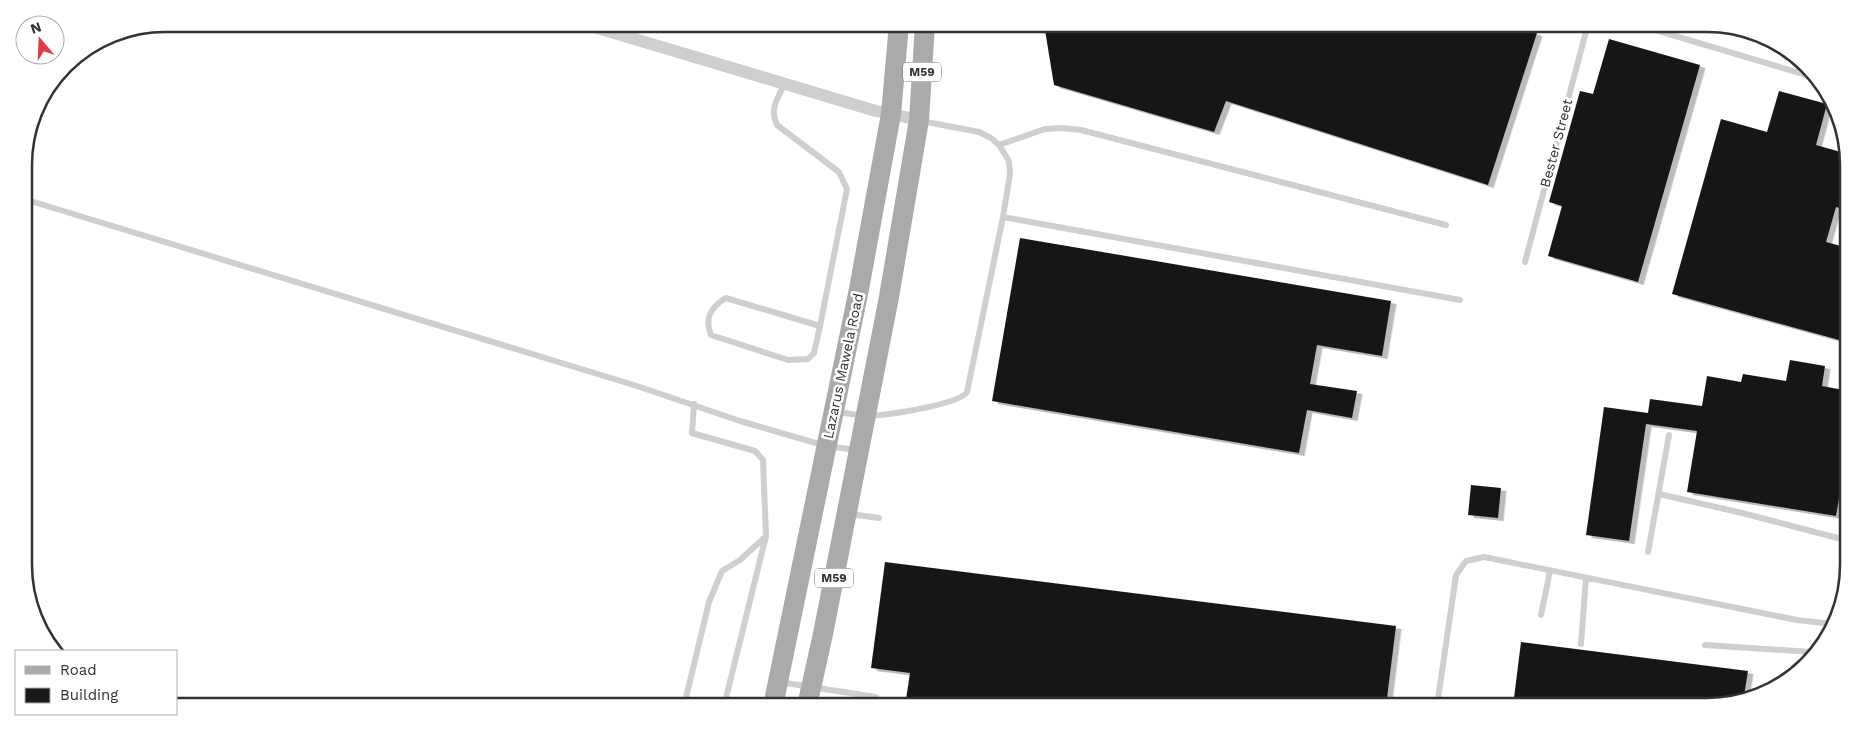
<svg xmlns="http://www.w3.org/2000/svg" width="1873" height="730" viewBox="0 0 1873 730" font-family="'Work Sans',sans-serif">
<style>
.building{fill:#191919;filter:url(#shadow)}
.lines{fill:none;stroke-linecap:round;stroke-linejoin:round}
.service{stroke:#cfcfcf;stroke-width:6}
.minor{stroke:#cfcfcf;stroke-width:12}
.primary{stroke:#aaa;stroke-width:20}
.labels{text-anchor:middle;stroke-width:5;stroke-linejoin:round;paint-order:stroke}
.shield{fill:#fff;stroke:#707070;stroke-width:1}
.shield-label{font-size:12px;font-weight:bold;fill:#323232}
.street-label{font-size:14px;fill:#323232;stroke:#fff}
.rim{fill:none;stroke:#323232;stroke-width:2.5}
</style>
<defs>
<filter id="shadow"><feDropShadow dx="5.5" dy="3" stdDeviation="0" flood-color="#0004"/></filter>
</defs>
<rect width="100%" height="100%" fill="#fff"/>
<path class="building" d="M1044,24H1508L1537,33L1488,185L1226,101L1214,132L1054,85Z
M1609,39L1700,65L1638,282L1548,256L1562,206L1549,202L1580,91L1593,94Z
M1779,91L1827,104L1816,145L1848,154V210L1836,207L1826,242L1848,248V307L1839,340L1672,294L1721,119L1767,132Z
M1020,238L1391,301L1382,356L1317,345L1310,384L1357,391L1352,418L1307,410L1299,453L992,401Z
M1790,360L1825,366L1822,386L1849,391V458H1846L1836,516L1687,492L1697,431L1646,424L1629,541L1586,535L1604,407L1648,413L1650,399L1702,406L1707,376L1741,382L1743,374L1786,381Z
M1471,485L1501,488L1498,518L1468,515Z
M885,562L1396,626L1386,706H1172L1119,699V706H905L910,673L871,668Z
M1521,642L1748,671L1744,696L1716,706H1513Z"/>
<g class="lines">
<path class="service" d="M1635,24L1820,79
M785,83C778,98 769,109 777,125L839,172L847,189L820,326L814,353L808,359L788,360L711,335C704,318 711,307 726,298L820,326
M999,145L1045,129L1061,128L1081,130L1446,225
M24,199L637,386L740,421L826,446L857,450
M1003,217L1460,300
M1525,262L1588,24
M694,404L692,433L755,451L763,460L766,536L724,706
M837,412C846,413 856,415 865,416C882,416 959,405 967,392L1003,217L1010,174L1009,161L999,145L991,138L979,132L921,121
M1659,494L1742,513L1849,541
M850,514L879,518
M1648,552L1669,435
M1541,615L1550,571
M1581,644L1586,578
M1705,645L1812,652
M779,682L876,697L875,706
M684,706L709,602L722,571L740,560L765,537
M1437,706L1456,575L1466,561L1484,557L1797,620L1832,624"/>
<path class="minor" d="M584,24L876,111L919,120"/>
<path class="primary" d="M773,706L859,289L891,114L899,24
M807,706L823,634L889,297L919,120L925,24"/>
</g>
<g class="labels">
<g class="shield">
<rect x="903" y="62.5" width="38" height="19" rx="4"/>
<rect x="815" y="568.5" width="38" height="19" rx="4"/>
</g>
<g class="shield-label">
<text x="922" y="76">M59</text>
<text x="834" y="582">M59</text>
</g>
<g class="street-label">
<text transform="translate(1556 143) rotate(-75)" y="5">Bester Street</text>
<text transform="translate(843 366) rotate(-78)" y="5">Lazarus Mawela Road</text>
</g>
</g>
<path d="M0 0H1873V730H0ZM165 32H1707A133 133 0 0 1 1840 165V565A133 133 0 0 1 1707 698H165A133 133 0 0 1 32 565V165A133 133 0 0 1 165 32Z" fill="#fff" fill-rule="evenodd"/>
<path class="rim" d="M165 32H1707A133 133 0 0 1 1840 165V565A133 133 0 0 1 1707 698H165A133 133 0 0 1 32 565V165A133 133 0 0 1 165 32Z"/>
<rect x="15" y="650" width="162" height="65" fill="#ffffff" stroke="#adadad"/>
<rect x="25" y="666" width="25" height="8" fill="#aaaaaa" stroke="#adadad"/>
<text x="60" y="675" font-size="15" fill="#323232">Road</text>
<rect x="25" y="688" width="25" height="15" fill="#191919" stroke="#adadad"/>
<text x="60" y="700" font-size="15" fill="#323232">Building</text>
<g transform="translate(40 40) rotate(341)"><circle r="24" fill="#ffffff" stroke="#adadad"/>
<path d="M0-4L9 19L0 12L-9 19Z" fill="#e23b42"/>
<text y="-8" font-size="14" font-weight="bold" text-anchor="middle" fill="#323232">N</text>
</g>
</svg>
